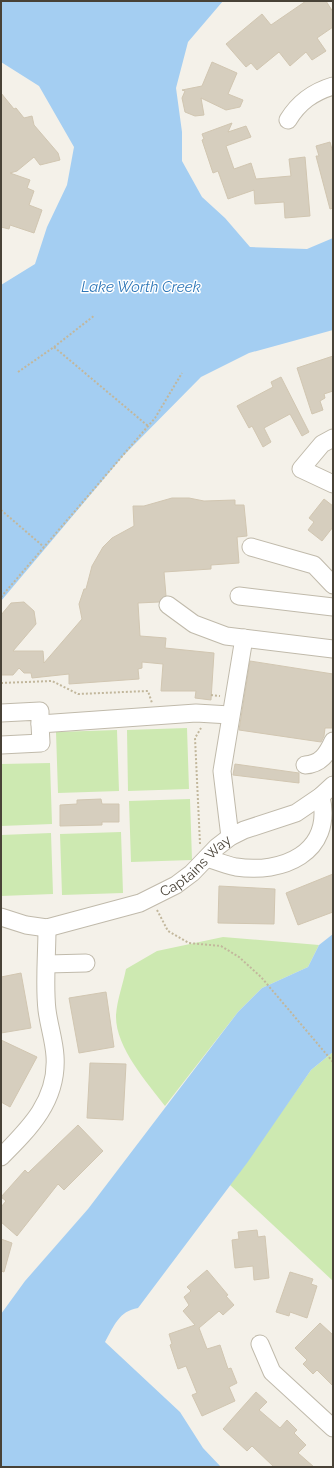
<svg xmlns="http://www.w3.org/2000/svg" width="334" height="1468" viewBox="0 0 334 1468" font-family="Raleway,sans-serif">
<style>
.green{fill:#cde9b1}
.water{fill:#a4cef2}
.building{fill:#d6cebe;stroke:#d1c6b1}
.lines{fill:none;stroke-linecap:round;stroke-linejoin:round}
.minor-casing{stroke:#c0baab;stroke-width:19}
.path{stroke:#c2b79c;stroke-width:2;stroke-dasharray:2 2;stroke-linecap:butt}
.minor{stroke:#fff;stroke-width:17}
.labels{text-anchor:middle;stroke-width:3;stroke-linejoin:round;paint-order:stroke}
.street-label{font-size:14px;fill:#484237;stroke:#fff}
.water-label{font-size:15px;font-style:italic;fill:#2d76b7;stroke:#fff}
</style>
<rect width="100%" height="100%" fill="#f4f1e9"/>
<path class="green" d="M187,728L189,789L128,791L127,730Z
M117,730L119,791L58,793L56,732Z
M50,763L52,824L1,826V764Z
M190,799L192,860L131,862L129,801Z
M121,832L123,893L62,895L60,834Z
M51,833L53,894L1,896V835Z
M223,937L319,945L308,967L262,988L238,1012L165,1106C147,1082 115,1047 116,1015C117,1000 123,984 126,969L157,951Z
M333,1052V1281L230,1185L311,1070Z"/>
<path class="water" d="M1,1H223L188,42L176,88L182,132V161L202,197L225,218L250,247L307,249L333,238V330L249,353L201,377L123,456L1,601V285L35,264L47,227L67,185L74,147L39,86L1,62Z
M333,934V1052L311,1070L247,1163L138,1308C119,1311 114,1326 105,1342L180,1412L203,1448L221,1467H1V1314L25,1281L88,1209L238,1012L262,988L308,967L319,945Z"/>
<path class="building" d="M306,1H326L333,12V27L317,38L326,51L312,60L306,52L290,66L279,52L257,70L251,63L246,67L226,44L262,14L271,25Z
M212,62L237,73L228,94L243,100L240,107L226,110L201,98L204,115L195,116L185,112L182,98L185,91L182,90L202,86Z
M1,93L14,109L16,108L24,118L32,116L34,125L58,153L60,160L40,165L34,157L17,171L10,173L30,180L27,188L34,191L29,205L42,210L34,233L10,225L9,229L1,227Z
M232,123L228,132L246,126L251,137L226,146L234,169L251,163L256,179L291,176L289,159L305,157L310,216L285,218L284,202L255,204L254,190L228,199L218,171L213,173L202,140L204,139L202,134Z
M330,142L333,153V208L330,209L316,156H319L316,146Z
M333,356V391L324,394L325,398L320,401L323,410L312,414L297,368Z
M281,377L309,432L302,436L290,414L264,428L271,442L263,447L252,426L249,428L237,406L273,387L271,382Z
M172,498H189L204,501L235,500V505H244L247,536L237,537L239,563L211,565V569L164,572L166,596L159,602L138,603L140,636L166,638L165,648L214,653L211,700L195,698L196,691H161L163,664L142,662V668L138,669L139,679L69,684V674L32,678L31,673H24L19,668L13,675H1V615L11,603L24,602L34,611L36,624L13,651H43L44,663L82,619L79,604L84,589H86L92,566L103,547L112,538L134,526L133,506H144Z
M324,499L333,506V527L322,541L308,530L314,522L309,518Z
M250,661L333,674L332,728H325L324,736L321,742L239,730Z
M235,764L299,773V783L233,775Z
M101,799L102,804H119V822H102V825L60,826V805L77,804V800Z
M333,874V912L298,925L286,893Z
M219,886L275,889L274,924L218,923Z
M21,973L31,1028L1,1033V977Z
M106,992L114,1047L79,1053L69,998Z
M1,1040L37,1057L10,1107L1,1102Z
M90,1063L126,1064L123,1120L87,1118Z
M78,1125L103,1151L64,1190L58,1184L17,1236L1,1222V1207L6,1201L1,1197L25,1170L28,1173Z
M257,1230L258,1237L265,1236L269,1278L254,1280L253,1266L235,1268L232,1240L239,1239L238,1232Z
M1,1239L12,1243L4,1272L1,1271Z
M207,1270L228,1295L226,1296L234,1305L223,1315L219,1311L199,1328L207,1349L220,1345L228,1369L231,1368L237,1383L229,1387L235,1401L202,1416L192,1395L197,1393L186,1366L178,1369L170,1345L172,1344L169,1334L195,1325L183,1311L189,1305L184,1297L191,1291L187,1287Z
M290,1272L313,1279L311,1284L317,1286L307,1318L290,1312L289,1316L276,1312Z
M320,1323L333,1335V1386L317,1370L313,1374L303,1364L307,1360L295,1348Z
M256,1392L267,1402L259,1410L280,1428L287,1420L297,1430L294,1433L306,1445L298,1453L314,1467H274L252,1446L247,1451L223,1429Z"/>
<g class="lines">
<defs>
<g id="minor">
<path d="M288,120C299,102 313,92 333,86"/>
<path d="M333,438L322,444L301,469L333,484"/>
<path d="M251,547L314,565L333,585"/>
<path d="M239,596L333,607"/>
<path d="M168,605L194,624L226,636L333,649"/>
<path d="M1,713L40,711V724"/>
<path d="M1,745L41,743L40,724L196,713L230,715"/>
<path d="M305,765C321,764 327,754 333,741"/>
<path d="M230,837L222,771L244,638"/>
<path d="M207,858C216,861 226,865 236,867C281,874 334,854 321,796"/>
<path id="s1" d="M1,917L26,925L47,928L140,903L176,885L192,873L217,847L230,837L244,830L296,813L321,796L333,785"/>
<path d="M47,964L86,963"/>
<path d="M1,1157C30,1128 58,1100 55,1056C54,1040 49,1026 47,1010C44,984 47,955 47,928"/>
<path d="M260,1344L272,1372L333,1428"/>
</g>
</defs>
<use href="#minor" class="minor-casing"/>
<path class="path" d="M54,347L95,315
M18,372L54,347L148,426
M1,510L44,547
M1,597L155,418L182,373
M1,683L52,681L78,694L148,691L152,703
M211,695L220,696
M200,844L195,738L201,728
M157,910L168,931L189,943L221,946L239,957L261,977L333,1062"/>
<use href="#minor" class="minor"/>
</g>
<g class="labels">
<g class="street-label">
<text dy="5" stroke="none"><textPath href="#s1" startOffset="211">Captains Way</textPath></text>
</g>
<g class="water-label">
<text x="141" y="292">Lake Worth Creek</text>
</g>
</g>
<rect width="334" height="1468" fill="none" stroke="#484237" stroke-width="4"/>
</svg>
